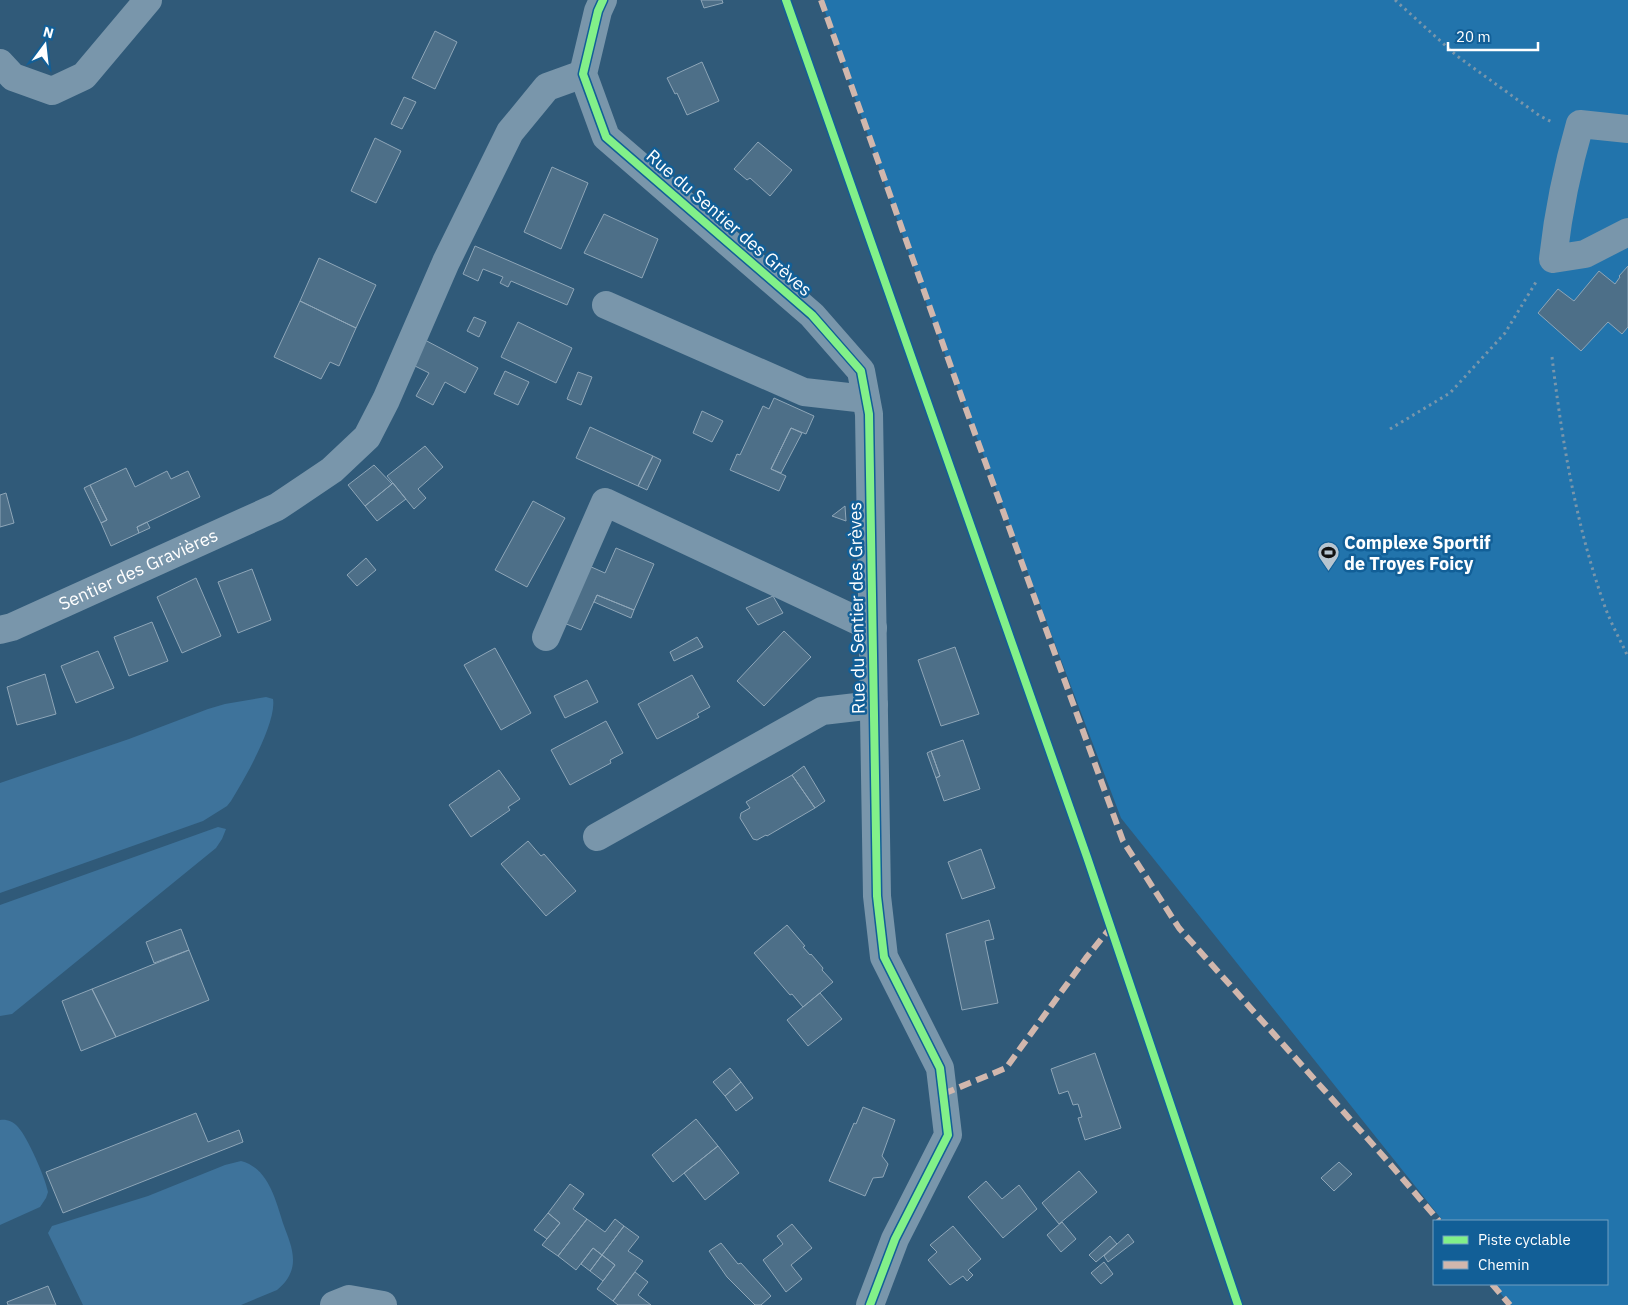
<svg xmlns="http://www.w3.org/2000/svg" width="1628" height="1305" viewBox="0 0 1628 1305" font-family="'IBM Plex Sans',sans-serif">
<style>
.green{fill:#2274ac}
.water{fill:#3e739b}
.building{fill:#4d6f88;stroke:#8ea6b8}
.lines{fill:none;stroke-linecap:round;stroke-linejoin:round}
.path{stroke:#7996ab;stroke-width:3;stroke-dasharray:2.5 4;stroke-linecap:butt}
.minor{stroke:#7996ab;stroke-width:28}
.quiet{stroke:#d1b7ad;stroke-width:6;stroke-dasharray:12 6;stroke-linecap:butt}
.cycleway-casing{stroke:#125f97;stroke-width:11}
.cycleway{stroke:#82f089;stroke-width:8}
.labels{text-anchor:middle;stroke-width:5;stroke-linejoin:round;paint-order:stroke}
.street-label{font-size:18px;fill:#fff;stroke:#125f97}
.poi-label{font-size:18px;font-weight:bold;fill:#fff;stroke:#125f97;text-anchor:start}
</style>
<rect width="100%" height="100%" fill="#305a79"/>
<path class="green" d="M821,0H1628V1305H1510L1493,1284H1607V1221H1443L1121,818L934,325Z"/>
<path class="water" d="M266,697L273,699C277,723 244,780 231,801L227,806L203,821L0,893V783L129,739L208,709L225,704Z
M218,827L226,829L222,839L216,848L12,1014L0,1016V905Z
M0,1120C6,1119 13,1121 18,1127C28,1138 45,1177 48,1192L46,1198L40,1207L0,1225Z
M241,1161C269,1168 276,1202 284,1226C288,1237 293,1248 293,1260C293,1272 287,1282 277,1290L241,1305H83L48,1233L52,1226L148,1196L225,1165Z"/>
<path class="building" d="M701,0H722L723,3L704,8Z
M435,31L457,42L435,89L412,78Z
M702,62L719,101L687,115L677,93L675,94L667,78Z
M404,97L416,102L402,129L391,124Z
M375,138L401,151L376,203L351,191Z
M758,142L792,170L770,196L750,178L747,180L734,169Z
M552,167L588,183L561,249L524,232Z
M604,214L658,239L642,278L584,253Z
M475,246L574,289L567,305L511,281L508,287L500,283L503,277L483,269L478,281L463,274Z
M319,258L376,285L356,328L300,301Z
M1628,266V327L1622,334L1608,322L1581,351L1538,313L1558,289L1574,301L1599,271L1615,284L1620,277L1619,276Z
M300,301L356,328L339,366L330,362L321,379L274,357Z
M474,317L486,322L479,337L467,331Z
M518,322L572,348L556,383L501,357Z
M423,339L478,368L465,393L445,382L433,405L416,396L429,373L411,364Z
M505,371L529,382L518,405L494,394Z
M578,372L592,377L581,405L567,399Z
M774,398L814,416L806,434L791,428L771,469L786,476L779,491L730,470L737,454L740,455L763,406L769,409Z
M702,411L723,421L712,442L693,433Z
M590,427L653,456L638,486L576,458Z
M791,428L802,433L781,473L771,469Z
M425,446L443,467L418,489L426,498L414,509L387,476Z
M653,456L661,460L647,490L638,486Z
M374,465L392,484L365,506L348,485Z
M126,468L135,487L167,471L171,479L188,471L200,497L137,527L139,533L111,546L101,523L107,520L90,485Z
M393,483L406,499L377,521L365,506Z
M90,485L107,520L101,523L84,488Z
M6,493L14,523L0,527V495Z
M533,501L565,518L527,587L495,570Z
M845,506L846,521L832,516Z
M147,522L150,528L139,533L137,527Z
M616,548L654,564L634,610L597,595L581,630L564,623L589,566L605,573Z
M366,558L376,570L357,586L347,575Z
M252,569L271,620L238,633L218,582Z
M196,578L221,636L182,653L157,597Z
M597,595L634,610L631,618L594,602Z
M773,596L783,613L758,625L746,608Z
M152,622L168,661L129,676L114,637Z
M784,631L811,657L764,706L737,681Z
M697,637L703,647L674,661L670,652Z
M955,647L979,714L941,726L918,660Z
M495,648L531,713L501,730L464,665Z
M98,651L114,688L76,703L61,666Z
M45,674L56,714L17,725L7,687Z
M692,675L710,707L697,714L699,717L657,739L638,704Z
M587,680L598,702L565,718L554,696Z
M606,721L623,753L610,760L611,763L570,785L551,750Z
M963,740L980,789L944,801L936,778L940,776L931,751Z
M931,751L940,776L936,778L927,753Z
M804,766L825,801L815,808L792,775Z
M499,770L520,799L508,807L510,810L471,837L449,805Z
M792,775L815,808L767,836L766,835L757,840L753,839L740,818L741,813L750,808L746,802Z
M528,841L541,856L544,854L576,891L546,916L501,864Z
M981,849L995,888L962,899L948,862Z
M989,920L994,939L985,941L998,1003L962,1010L946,934Z
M787,925L805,946L803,947L810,955L811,954L823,968L822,970L833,982L803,1007L792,994L790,995L754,953Z
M181,929L189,950L154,963L146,942Z
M189,950L209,1000L116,1037L92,989Z
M92,989L116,1037L81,1051L62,1001Z
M820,993L842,1019L808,1046L787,1020Z
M1095,1053L1121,1128L1085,1140L1078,1118L1082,1117L1078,1104L1073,1105L1068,1091L1059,1094L1051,1069Z
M730,1068L741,1082L725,1096L713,1082Z
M741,1082L753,1098L736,1111L725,1096Z
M863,1107L895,1120L882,1156L888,1164L883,1177L873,1178L865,1196L829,1181L854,1123L856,1124Z
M196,1113L208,1142L239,1130L243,1142L63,1213L46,1172Z
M696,1119L718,1146L673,1182L652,1155Z
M718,1146L739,1173L705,1200L684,1173Z
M1339,1162L1352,1174L1334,1191L1321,1178Z
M1079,1171L1097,1192L1059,1224L1042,1203Z
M986,1181L1002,1199L1019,1185L1037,1209L1003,1238L968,1197Z
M570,1184L584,1194L573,1209L587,1219L558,1256L542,1245L560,1223L548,1213Z
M548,1213L560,1223L547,1239L534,1230Z
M587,1219L605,1232L615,1219L624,1226L602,1255L593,1248L576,1270L558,1256Z
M1062,1222L1076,1239L1061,1252L1047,1235Z
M792,1224L812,1248L791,1265L802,1279L786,1292L763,1260L783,1244L777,1236Z
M624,1226L639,1237L628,1251L643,1261L613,1301L597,1289L615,1265L602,1255Z
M953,1226L981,1259L968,1270L973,1275L967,1281L963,1276L950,1285L928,1260L937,1252L930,1245Z
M1128,1234L1134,1242L1108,1262L1104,1256Z
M1110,1236L1117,1244L1096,1262L1089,1255Z
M721,1243L738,1264L741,1263L771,1296L761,1305H755L727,1277L709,1251Z
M593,1248L602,1255L590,1271L581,1264Z
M602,1255L615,1265L603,1281L590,1271Z
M1104,1262L1113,1274L1101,1284L1091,1273Z
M635,1272L648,1282L638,1295L651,1305H618L613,1301Z
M48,1286L56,1305H8L7,1302Z"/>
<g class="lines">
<path class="path" d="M1395,0L1457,56L1540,116L1552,122
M1552,357C1562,441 1576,525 1604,604C1610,622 1620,639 1628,657
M1390,429L1450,393L1505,333L1536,282"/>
<g class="minor">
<path d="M603,0L598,11L583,74L606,137L812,315L861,371L869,414L877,896L884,957L940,1068L948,1135L895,1239L870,1305"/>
<path d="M0,63L13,77L52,91L84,76L148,0"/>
<path d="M1628,129L1580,124C1567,169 1558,213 1553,259L1585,254L1628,232"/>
<path d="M606,305L804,392L866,399"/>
<path id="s1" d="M0,630L12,627L277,507L332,470L367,437L386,400L446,262L510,132L547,87L583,74"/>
<path d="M546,637L605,502L873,628"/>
<path d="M597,837L822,711L874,705"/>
<path d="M334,1305L349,1299L383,1305"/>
</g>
<path class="quiet" d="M821,0L962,398L1123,841L1179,928L1384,1157L1439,1221
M943,1094L1006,1068L1086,958L1111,927
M1492,1284L1510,1305"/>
<defs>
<path id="cycleway" d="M603,0L598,11L583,74L606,137L812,315L861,371L869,414L877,896L884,957L940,1068L948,1135L895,1239L870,1305
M786,0L1087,857L1238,1305"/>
</defs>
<use href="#cycleway" class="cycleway-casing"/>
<use href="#cycleway" class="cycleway"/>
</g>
<defs>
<symbol id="stadium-pin" viewBox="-11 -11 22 30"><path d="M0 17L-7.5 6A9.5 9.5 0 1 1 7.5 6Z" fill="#b7c5d0" stroke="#125f97"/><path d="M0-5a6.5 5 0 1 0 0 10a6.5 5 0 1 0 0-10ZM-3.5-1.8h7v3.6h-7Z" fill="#111"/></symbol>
</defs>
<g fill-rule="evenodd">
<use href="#stadium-pin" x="1316" y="540" width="25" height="34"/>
</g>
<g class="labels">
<g class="street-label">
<text transform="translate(729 223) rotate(41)" y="6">Rue du Sentier des Grèves</text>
<text dy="6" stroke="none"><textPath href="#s1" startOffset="151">Sentier des Gravières</textPath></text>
<text transform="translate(857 608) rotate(-91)" y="6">Rue du Sentier des Grèves</text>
</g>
<g class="poi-label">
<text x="1344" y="549">Complexe Sportif<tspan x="1344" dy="21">de Troyes Foicy</tspan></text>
</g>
</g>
<rect x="1433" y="1220" width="175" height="65" fill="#125f97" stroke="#719fc1"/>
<rect x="1443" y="1236" width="25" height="8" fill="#82f089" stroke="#719fc1"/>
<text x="1478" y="1245" font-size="15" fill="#ffffff">Piste cyclable</text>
<rect x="1443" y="1261" width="25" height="8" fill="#d1b7ad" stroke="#719fc1"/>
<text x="1478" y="1270" font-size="15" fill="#ffffff">Chemin</text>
<g transform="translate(45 45) rotate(15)" stroke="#125f97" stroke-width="4" paint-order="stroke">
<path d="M0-4L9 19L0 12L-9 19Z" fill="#ffffff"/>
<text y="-8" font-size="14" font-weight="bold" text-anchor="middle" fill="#ffffff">N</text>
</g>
<path d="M1448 42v8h90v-8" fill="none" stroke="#ffffff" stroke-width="2.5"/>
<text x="1456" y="42" font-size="15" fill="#ffffff" stroke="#125f97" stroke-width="4" paint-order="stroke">20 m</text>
</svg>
